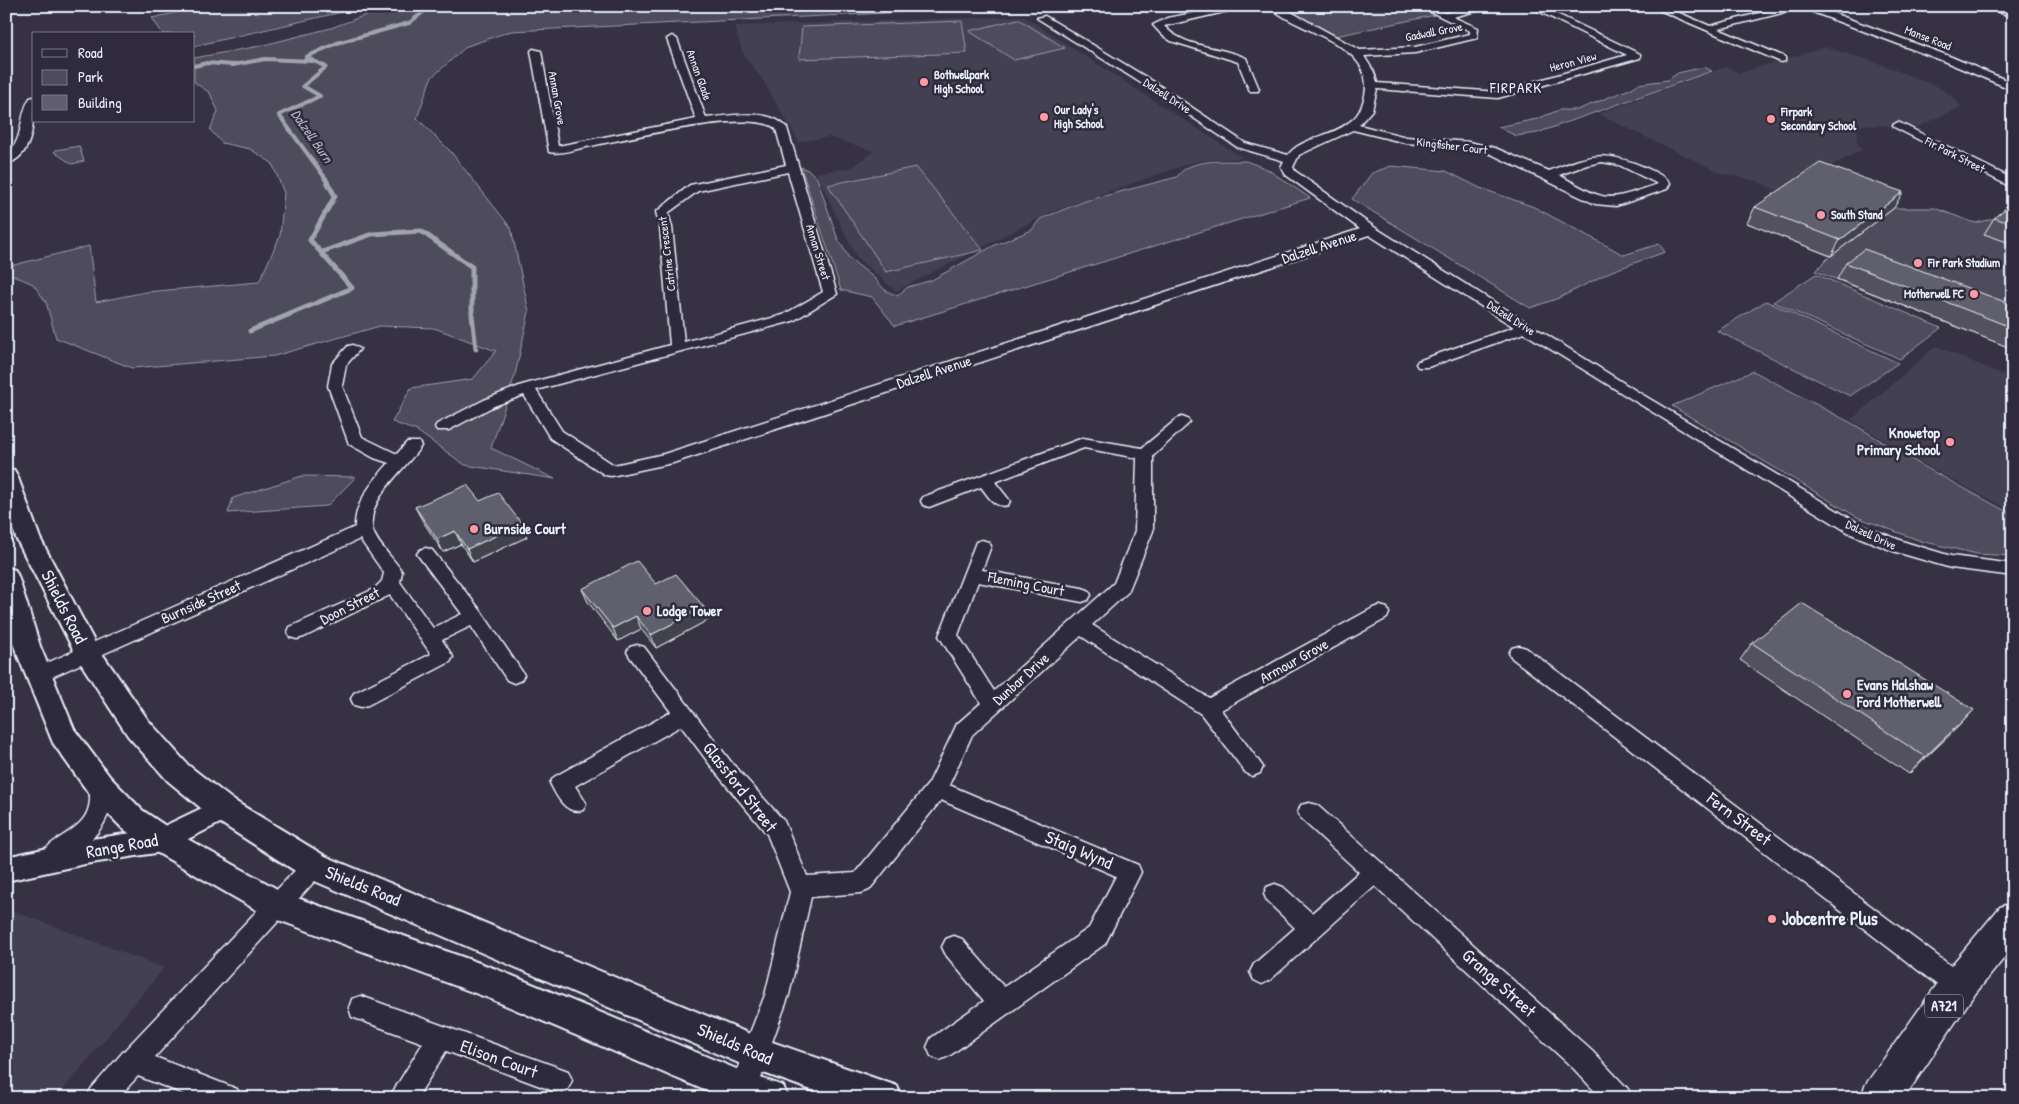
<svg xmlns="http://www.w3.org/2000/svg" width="2019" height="1104" viewBox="0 0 2019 1104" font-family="'Patrick Hand',sans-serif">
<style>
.built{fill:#433f51}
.green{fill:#4d4b5c;stroke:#9a9eaa}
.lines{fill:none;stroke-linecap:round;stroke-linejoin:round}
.stream-far1{stroke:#a0a4af;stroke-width:4}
.stream{stroke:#a0a4af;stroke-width:5}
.minor-casing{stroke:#e8f1f8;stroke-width:3}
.tertiary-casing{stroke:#e8f1f8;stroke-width:4}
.secondary-casing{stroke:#e8f1f8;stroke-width:4}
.primary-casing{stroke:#e8f1f8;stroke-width:3}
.minor{fill:#2f2a3d;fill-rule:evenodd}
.tertiary{fill:#2f2a3d;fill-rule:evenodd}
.secondary{fill:#2f2a3d;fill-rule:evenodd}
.primary{fill:#2f2a3d;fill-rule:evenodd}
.wall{fill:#53515f;stroke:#e8f1f8}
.shaded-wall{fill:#43424d;stroke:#e8f1f8}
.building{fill:#605e6e;stroke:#e8f1f8}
.poi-dot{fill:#ff9aa2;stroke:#2f2a3d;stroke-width:2}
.labels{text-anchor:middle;stroke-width:5;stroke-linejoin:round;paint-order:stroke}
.far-street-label{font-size:12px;fill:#e8f1f8;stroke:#2f2a3d}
.far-poi-label{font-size:12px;font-weight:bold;fill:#e8f1f8;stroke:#2f2a3d;text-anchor:start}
.far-water-label{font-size:14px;font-style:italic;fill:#b2b7c2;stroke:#2f2a3d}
.shield{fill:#2f2a3d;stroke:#b0b5c0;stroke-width:1}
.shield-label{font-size:14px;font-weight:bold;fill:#e8f1f8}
.far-quarter-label{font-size:15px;letter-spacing:1px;fill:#e8f1f8;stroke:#2f2a3d}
.street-label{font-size:15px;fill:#e8f1f8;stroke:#2f2a3d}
.poi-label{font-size:15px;font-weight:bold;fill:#e8f1f8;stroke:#2f2a3d;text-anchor:start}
.near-street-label{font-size:18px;fill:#e8f1f8;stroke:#2f2a3d}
.near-poi-label{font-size:18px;font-weight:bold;fill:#e8f1f8;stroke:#2f2a3d;text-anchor:start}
</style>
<rect width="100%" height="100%" fill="#363244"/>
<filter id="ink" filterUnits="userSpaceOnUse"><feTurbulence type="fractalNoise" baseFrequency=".02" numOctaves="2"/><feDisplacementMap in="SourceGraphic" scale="10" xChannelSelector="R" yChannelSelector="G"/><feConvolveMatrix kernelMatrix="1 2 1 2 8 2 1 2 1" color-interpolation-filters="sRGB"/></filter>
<g filter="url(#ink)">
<path class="built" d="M1023,16L1243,158L1196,161L1051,212L896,291L856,257L816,173L850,168L874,151L829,137L799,142L762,79L742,52L735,26Z
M1825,47L1878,63L1936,86L1951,95L1962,107L1917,127L1863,125L1858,129L1856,142L1862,150L1779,192L1757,181L1723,174L1598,114L1725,67L1740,73Z
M1936,346L2013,379V512L1923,464L1851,420Z
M6,908L164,968L56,1098H6Z"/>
<path class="green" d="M206,6H352L355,9L194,46V34H163L152,18Z
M366,6H1033L511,31L467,46L431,78L417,118L451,152L511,228L529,312L515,375L491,448L555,479L465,465L417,431L392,422L411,388L473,379L496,351L434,328L380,326L274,356L132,368L56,338L46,302L33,284L6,272V267L89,246L96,302L146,292L259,282L280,236L284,193L272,163L250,149L222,143L210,130L218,111L210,93L194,82V58L260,46L331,28L371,13Z
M1330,6H1414L1435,15L1331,37L1290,14Z
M1018,19L1065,48L1014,60L969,31Z
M962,21L967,53L799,59L802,27Z
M1704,67L1712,71L1537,133L1516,136L1498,127L1537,119L1559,110H1577L1632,88L1638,84L1668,80L1678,73Z
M79,146L84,161L72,164L54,152L56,150Z
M1246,161L1267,169L1310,198L895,326L872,297L841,290L801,167L810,171L817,178L837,237L849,258L873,277L885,290L897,296L908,287L932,280L995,245L1032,230L1040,219L1085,201L1177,177C1190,157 1225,162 1246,161Z
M1391,166L1446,171L1480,188L1534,207L1624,255L1659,244L1665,252L1612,271L1559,298L1530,308L1352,199L1372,173Z
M916,167L983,250L886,272L828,185Z
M1812,178L1894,208H1934L1975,223L2003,217L2013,221V349L1815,271L1830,256L1747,223Z
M1816,274L1941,328L1900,359L1773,302Z
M1766,301L1898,363L1850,396L1717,331Z
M1753,371L1855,425L1921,465L2013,515V556L1977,554L1921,541L1857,517L1672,406Z
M302,476L356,477L327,506L228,513L233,498Z"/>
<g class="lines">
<path class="stream-far1" d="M194,66L207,63L233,65L265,59L312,61
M326,179L279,115L320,96L303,86L326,67L306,57L337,43L409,23L431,6"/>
<path class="stream" d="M322,252L372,234L421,231L472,267V315L476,349
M250,331L352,288L310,240L335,196L325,178"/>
<defs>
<path id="minor" d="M1230,6H1250L1164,26C1183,48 1220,46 1246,58L1259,89L1258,91H1250L1249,89L1238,62L1171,41L1162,35L1153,25L1167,18Z
M1269,6H1280L1360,50L1415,47L1470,34V31L1419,6H1431L1445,13L1477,6H1495L1453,17L1478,28L1477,38L1415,53L1364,56L1374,72L1377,83L1498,92L1627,55L1528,6H1540L1640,54V58L1498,98L1377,89L1372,110L1359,125L1406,137L1469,142L1495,148L1549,171C1589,156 1602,149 1644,167C1653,171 1663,175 1670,183L1667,189L1616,206L1595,204L1491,154L1469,148L1406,143L1353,130L1299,155L1293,167L1295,171L1374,227L1638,392L1863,526L1908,543L1951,556L2013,564V576L1951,568L1896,552L1851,534L1524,333L1428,367H1418L1416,364L1418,361L1514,327L1369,235L673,463L611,476L605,475L550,438L524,395L494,406L449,430H437L435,427L437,424L484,400L522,385L670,345L660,227L656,212L690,185L786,165L776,129C754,107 623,140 591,146C579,148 561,155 549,152L531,51L533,49L541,51L558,146L696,119L667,39L672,36L677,39L706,118C730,116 770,107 787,128L837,294L793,321L536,390L562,431L614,465L664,454L1360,229L1286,175L1281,167L1284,161L1237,147L1146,86L1037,18L1045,16L1154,82L1245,143L1288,155C1302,137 1331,137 1348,123C1359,116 1362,107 1365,95C1376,43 1297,33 1269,6ZM1602,162L1619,165L1658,184C1604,202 1609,203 1559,175L1587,165ZM788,172L823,292L783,315L684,342L672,227L668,213L698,191Z
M1650,6H1663L1710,26L1786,6H1814L1949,56L2013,83V90L1941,60L1802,8L1718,29L1785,57V61L1781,62Z
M34,97C34,120 34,157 6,164V155C25,140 18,116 30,98Z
M1898,122L2013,179V188L1894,127L1893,125Z
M353,345L360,349L346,365L342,386L362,437L397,454L407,442H419L421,446C407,468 364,500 373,531C378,546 394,558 402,572L400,582L433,628L462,614L417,554L420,550L426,548L432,550L481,611L521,670L524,675L521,680L514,683L507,680L471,626L442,640L453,657L450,662L368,705L361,707L354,705L351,699L354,693L431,654L390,595L304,637L297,639L290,637L288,632L290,627L374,589L382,581L384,573L360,539L45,680L38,683L31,680L28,675L31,670L355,527C354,503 374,480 389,463L374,458L349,444L328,386L332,364L348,346Z
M1182,417L1187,419L1190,422L1187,425L1153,456V531L1128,592L1092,625L1209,698L1373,608L1380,606L1387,608L1389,613L1387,618L1221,710L1263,767L1260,773L1253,776L1246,773L1201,714L1081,636L972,735L949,785L1138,865L1141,872L1105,944L949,1056L940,1060L931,1056L927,1047L931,1038L984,1001L946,955L942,947L946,939L954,936L962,939L1004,987L1089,928L1116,876L941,800L869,890L861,893L811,897L789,995L768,1053L756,1098H730L742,1053L765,995L790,892L767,834L717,774L681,726L575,786L586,803L583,810C566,815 557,797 550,783L554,777L671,712L630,657L627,652L630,647L637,645L644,647L731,762L784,821L807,876L855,873L929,783L957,724L981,703L939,636L976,542L982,540L988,542L991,546L982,570L1082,588L1088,590L1091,595L1088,600L1082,602L978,582L958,635L994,691L1114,583L1135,531L1137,458L1084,448L995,482L1010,501L1008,505C995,509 989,497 981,487L929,507L923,505L921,501L923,497L1083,438L1142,448L1177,419Z
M1519,646L1526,648L1967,978L1970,986L1967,994L1958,998L1949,994L1512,658L1509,653L1512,648Z
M100,777L107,780C125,816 83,854 52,866L44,863L41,856C50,837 81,832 88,810C92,800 88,790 93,780Z
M1309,803L1317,805L1592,1051L1628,1089L1632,1098H1601L1574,1069L1375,886L1270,980L1262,984L1254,980L1250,972L1254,964L1295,928L1267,901L1264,894L1267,887L1275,884L1283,887L1312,913L1359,872L1301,819L1298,812L1301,805Z
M314,856L322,859L325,866L322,873L155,1057L237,1089L241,1098H194L138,1076L118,1098H87L91,1089L123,1052L306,859Z
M361,996L568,1071L572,1080L568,1089L559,1093L446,1051L417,1098H389L423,1043L352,1017L349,1008L352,999Z"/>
<path id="tertiary" d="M1984,6H2001L2013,10V17Z
M223,798L232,801L236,809L232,817L162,852L85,864L6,881V857L85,840L158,829Z"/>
<path id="secondary" d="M6,468L14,470L17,475L40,538L96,645L148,720L188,765L233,800L325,856L755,1036L897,1086L902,1098H834L755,1070L303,876L213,818L168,781L128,736L78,659L16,538L6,508Z
M6,567L15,570L18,576L40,646L74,729L110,777L142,810L173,831L286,894L496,969L746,1073L783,1086L788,1098H723L491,999L265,915L151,849L122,828L90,795L53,743L14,646L6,619Z"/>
<path id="primary" d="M2013,902V947L1971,999L1904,1098H1860L1866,1084L1945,973L2000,907Z"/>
</defs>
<use href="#minor" class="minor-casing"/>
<use href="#tertiary" class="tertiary-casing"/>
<use href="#secondary" class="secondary-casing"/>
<use href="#primary" class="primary-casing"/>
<use href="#minor" class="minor"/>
<use href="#tertiary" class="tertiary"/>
<use href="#secondary" class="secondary"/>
<use href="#primary" class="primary"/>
</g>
<path class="wall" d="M2013,202V244L1984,234L1994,218Z
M1755,207L1894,208L1831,256L1747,223Z
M1846,263L2013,305V349L1837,279Z
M480,501L527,537L473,562L461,544L443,552L422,520L415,507Z
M656,584L708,620L656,648L641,629L618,641L588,602L582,589Z
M1752,643L1974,710L1909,774L1740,660Z"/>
<path class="shaded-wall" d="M1903,192L1894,208L1831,256L1840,240Z
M522,524L527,537L473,562L467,549Z
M455,531L461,544L443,552L437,539Z
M704,607L708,620L656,648L651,635Z
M636,616L641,629L618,641L613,628Z
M1974,710L1958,727L1909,774L1925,757Z"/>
<path class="building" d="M1820,163L1903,192L1840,240L1755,207Z
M2013,202V224L1994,218Z
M1864,249L2013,305V328L1846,263Z
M467,485L480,501L498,493L522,524L467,549L455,531L437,539L415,507Z
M637,561L656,584L676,574L704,607L651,635L636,616L613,628L582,589Z
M1802,603L1974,710L1925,757L1752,643Z"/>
</g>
<g class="poi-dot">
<circle cx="924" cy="82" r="5"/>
<circle cx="1044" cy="117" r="5"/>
<circle cx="1771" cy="119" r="5"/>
<circle cx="1821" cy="215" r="5"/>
<circle cx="1918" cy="263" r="5"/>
<circle cx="1974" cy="294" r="5"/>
<circle cx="1950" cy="442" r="5"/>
<circle cx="474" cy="529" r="5"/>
<circle cx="647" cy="611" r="5"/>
<circle cx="1847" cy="694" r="5"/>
<circle cx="1772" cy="919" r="5"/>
</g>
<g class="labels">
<g class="far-street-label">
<text transform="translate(1434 32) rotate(-11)" y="4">Gadwall Grove</text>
<text transform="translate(1928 38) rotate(21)" y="4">Manse Road</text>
<text transform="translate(1573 62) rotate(-15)" y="4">Heron View</text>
<text transform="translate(699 75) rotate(70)" y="4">Annan Glade</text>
<text transform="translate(1167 96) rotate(33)" y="4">Dalzell Drive</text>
<text transform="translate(557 98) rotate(80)" y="4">Annan Grove</text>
<text transform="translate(1452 146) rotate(7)" y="4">Kingfisher Court</text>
<text transform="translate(1955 155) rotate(27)" y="4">Fir Park Street</text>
<text transform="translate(818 252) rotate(73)" y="4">Annan Street</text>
<text transform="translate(667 254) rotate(-97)" y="4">Catrine Crescent</text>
<text transform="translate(1511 318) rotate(32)" y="4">Dalzell Drive</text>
<text transform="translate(1871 535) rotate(25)" y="4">Dalzell Drive</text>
</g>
<g class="far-poi-label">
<text x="934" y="79">Bothwellpark<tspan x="934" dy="14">High School</tspan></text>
<text x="1054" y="114">Our Lady's<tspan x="1054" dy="14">High School</tspan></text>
<text x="1781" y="116">Firpark<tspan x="1781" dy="14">Secondary School</tspan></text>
<text x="1831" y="219">South Stand</text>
<text x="1928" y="267">Fir Park Stadium</text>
<text x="1964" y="298" text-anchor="end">Motherwell FC</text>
</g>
<g class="far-water-label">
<text transform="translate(312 136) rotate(55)" y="5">Dalzell Burn</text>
</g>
<rect class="shield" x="1925" y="994.5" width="38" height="23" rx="4"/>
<g class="shield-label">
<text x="1944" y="1011">A721</text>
</g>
<g class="far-quarter-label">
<text x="1516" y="93">FIRPARK</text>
</g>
<g class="street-label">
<text transform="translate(1319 247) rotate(-18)" y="5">Dalzell Avenue</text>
<text transform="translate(934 372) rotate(-18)" y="5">Dalzell Avenue</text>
<text transform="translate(1026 584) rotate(11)" y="5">Fleming Court</text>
<text transform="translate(201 602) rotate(-24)" y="5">Burnside Street</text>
<text transform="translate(350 606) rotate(-27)" y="5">Doon Street</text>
<text transform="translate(1294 661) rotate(-29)" y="5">Armour Grove</text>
<text transform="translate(1021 679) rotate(-42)" y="5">Dunbar Drive</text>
</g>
<g class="poi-label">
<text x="1940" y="438" text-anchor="end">Knowetop<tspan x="1940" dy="17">Primary School</tspan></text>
<text x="484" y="534">Burnside Court</text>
<text x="657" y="616">Lodge Tower</text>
<text x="1857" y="690">Evans Halshaw<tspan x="1857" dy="17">Ford Motherwell</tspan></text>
</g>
<g class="near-street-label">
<text transform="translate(64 607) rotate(63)" y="6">Shields Road</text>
<text transform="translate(740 787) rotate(52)" y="6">Glassford Street</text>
<text transform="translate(1739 819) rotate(37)" y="6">Fern Street</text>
<text transform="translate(122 846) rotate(-10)" y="6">Range Road</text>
<text transform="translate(1079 850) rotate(23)" y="6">Staig Wynd</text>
<text transform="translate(363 886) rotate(22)" y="6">Shields Road</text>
<text transform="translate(1499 983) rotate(42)" y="6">Grange Street</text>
<text transform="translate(735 1044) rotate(23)" y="6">Shields Road</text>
<text transform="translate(499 1059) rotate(20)" y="6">Elison Court</text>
</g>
<g class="near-poi-label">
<text x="1782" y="925">Jobcentre Plus</text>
</g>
</g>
<rect width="2019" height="1104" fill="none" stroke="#2f2a3d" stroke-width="25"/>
<rect x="12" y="12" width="1994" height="1079" fill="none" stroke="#e8f1f8" stroke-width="2" filter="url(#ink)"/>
<rect x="32" y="32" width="162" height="90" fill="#2f2a3d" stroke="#797a88"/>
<rect x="42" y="49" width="25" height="8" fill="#2f2a3d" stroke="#797a88"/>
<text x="78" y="58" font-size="15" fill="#e8f1f8">Road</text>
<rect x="42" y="70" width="25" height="15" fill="#4d4b5c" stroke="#797a88"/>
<text x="78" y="82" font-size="15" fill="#e8f1f8">Park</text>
<rect x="42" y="95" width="25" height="15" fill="#605e6e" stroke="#797a88"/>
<text x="78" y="108" font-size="15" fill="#e8f1f8">Building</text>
</svg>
